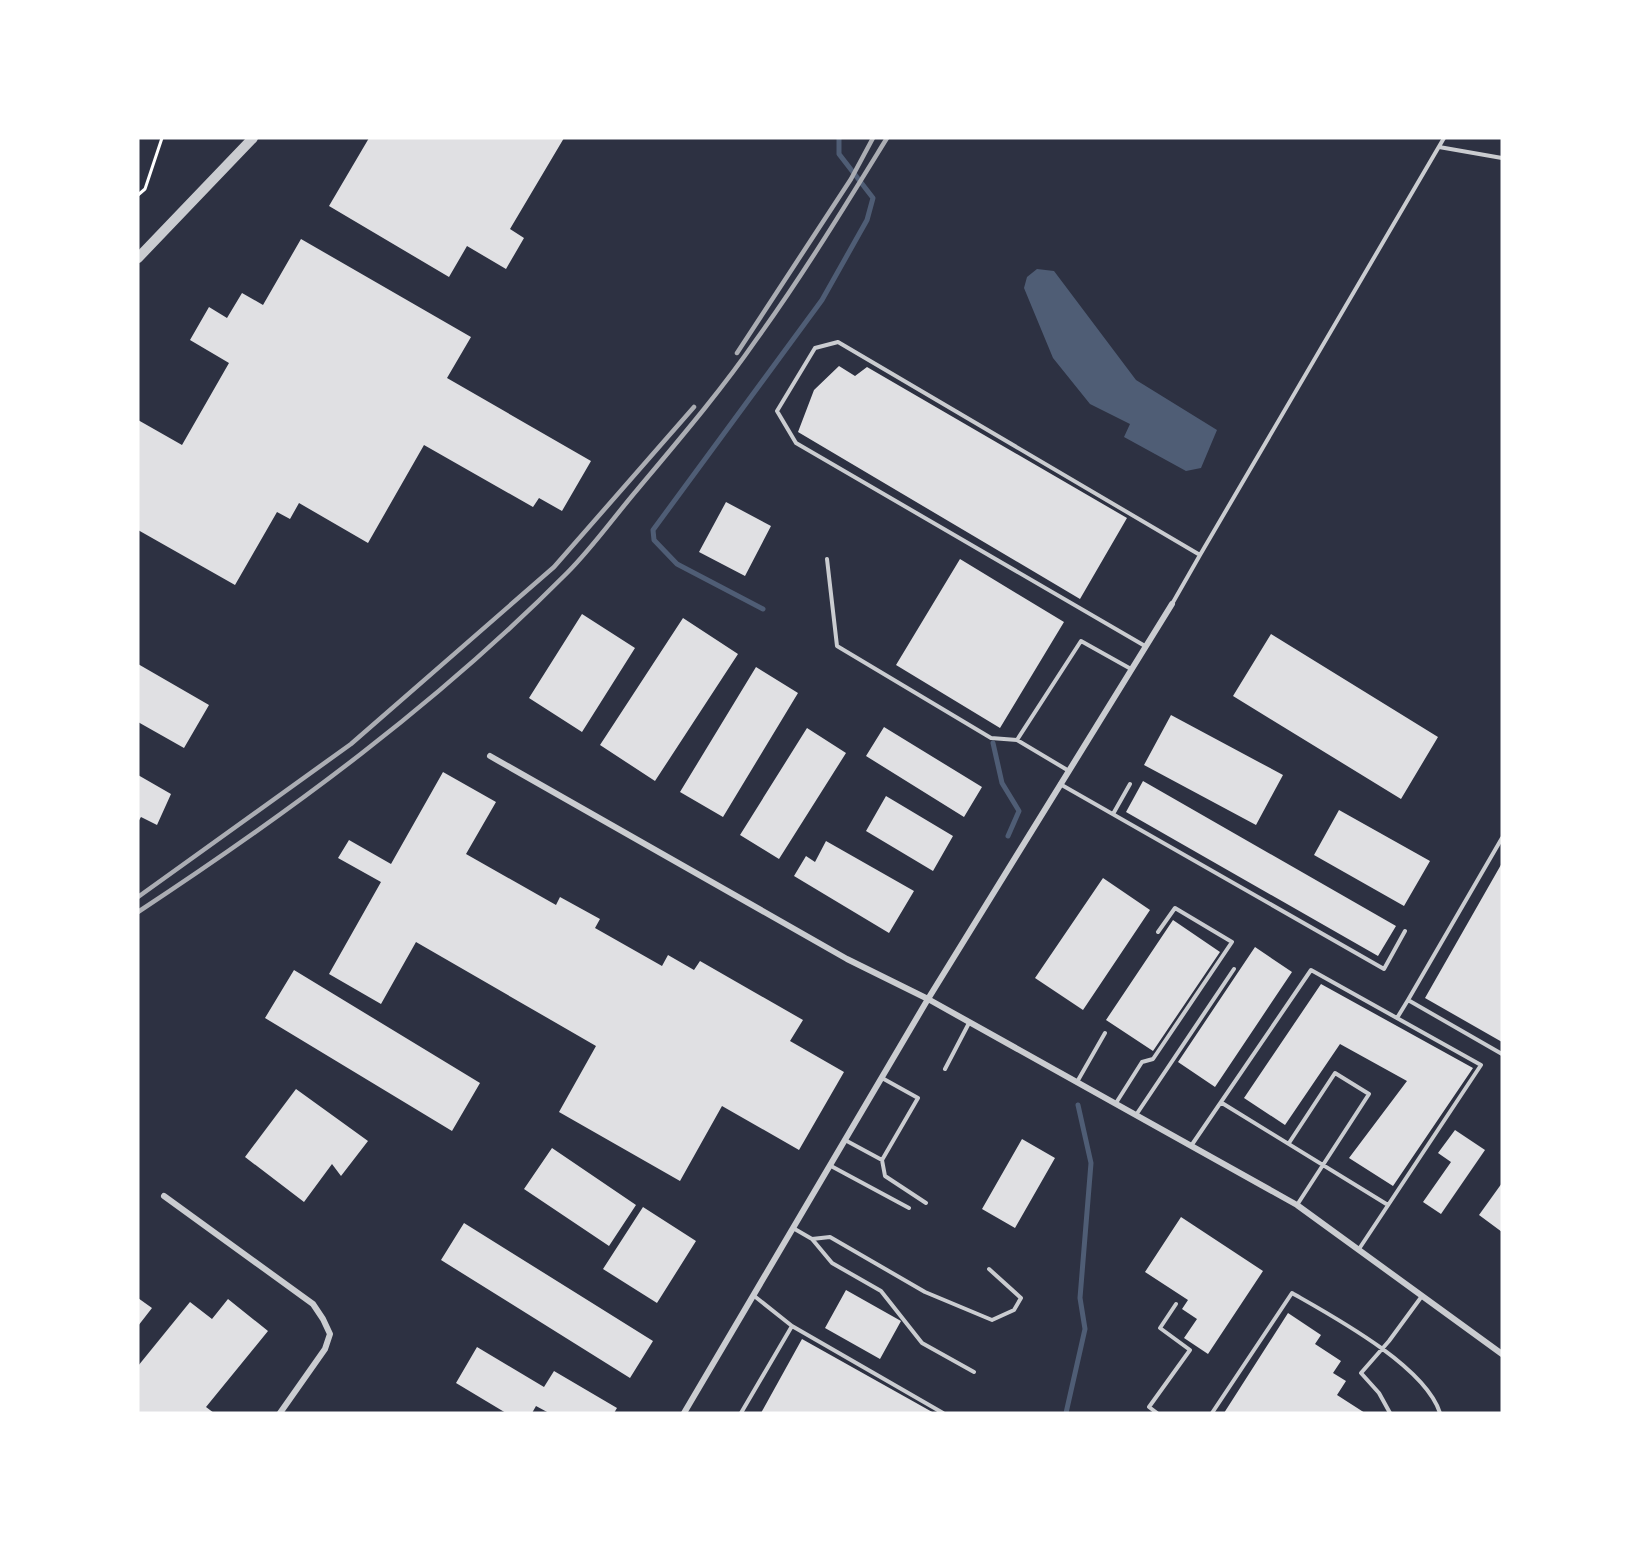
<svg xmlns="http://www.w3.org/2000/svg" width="1640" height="1551" viewBox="0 0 1640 1551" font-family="'DM Sans',sans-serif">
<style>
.water{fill:#4f5d75}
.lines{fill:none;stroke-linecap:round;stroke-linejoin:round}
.stream{stroke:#4f5d75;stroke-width:5}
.building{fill:#e0e0e3}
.path{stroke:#fff;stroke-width:3}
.service{stroke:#caccd0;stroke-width:4}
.minor{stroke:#caccd0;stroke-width:6}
.tertiary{stroke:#caccd0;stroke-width:10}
.rail{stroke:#abadb3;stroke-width:4.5}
</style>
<rect width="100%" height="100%" fill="#2d3142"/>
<path class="water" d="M1037,269L1054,271L1136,380L1217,430L1201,468L1186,471L1124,437L1130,424L1090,404L1053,358L1024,288L1027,277Z"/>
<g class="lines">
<path class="stream" d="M763,609L677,564L654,540L653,530L822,300L867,220L873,198L839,154V138
M993,743L1002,783L1019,811L1008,836
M1066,1413L1085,1329L1080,1298L1091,1163L1078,1105"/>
</g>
<path class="building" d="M369,138H564L510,229L524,238L506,269L467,246L449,277L329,206Z
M301,239L471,337L447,378L591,461L562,511L539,498L533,507L424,445L368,543L299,503L290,519L277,512L235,585L138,530V420L182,445L229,363L190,340L209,307L227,318L242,293L263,305Z
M839,366L855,376L867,367L1127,518L1080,599L798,432L814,390Z
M726,502L771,526L745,576L699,552Z
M960,559L1064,622L1000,728L896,665Z
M582,614L635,648L582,732L529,698Z
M683,618L738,654L655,781L600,745Z
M1271,634L1438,737L1401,799L1233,696Z
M138,664L209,705L184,748L138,722Z
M756,667L798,693L723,817L680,792Z
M1171,715L1283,775L1256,825L1144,765Z
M884,727L982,787L964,817L866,756Z
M807,728L846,753L779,859L740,835Z
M443,772L496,802L466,854L556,905L560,897L600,919L595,928L662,966L668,955L694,970L700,961L803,1020L790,1041L844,1072L799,1150L722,1106L680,1181L559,1112L596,1046L416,942L381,1004L329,974L381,882L338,858L349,840L391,864Z
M138,775L171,794L157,825L141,817L138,822Z
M1143,781L1396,926L1378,956L1126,812Z
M886,796L953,836L933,871L866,831Z
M1339,810L1430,861L1404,906L1314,855Z
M826,841L914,891L889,933L794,876L806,856L815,862Z
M1502,863V1042L1425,998Z
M1103,878L1150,910L1083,1010L1035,978Z
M1173,920L1220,952L1153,1051L1106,1020Z
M1255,947L1292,972L1215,1087L1178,1062Z
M294,970L480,1083L452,1131L265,1018Z
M1321,984L1473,1068L1393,1186L1349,1158L1407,1081L1340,1044L1285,1125L1244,1098Z
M296,1089L368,1141L341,1176L332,1164L304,1202L245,1157Z
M1455,1130L1485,1150L1441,1214L1423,1202L1451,1162L1438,1153Z
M1022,1139L1055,1158L1015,1228L982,1209Z
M552,1148L636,1205L609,1246L524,1189Z
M1502,1183V1232L1479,1215Z
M643,1207L696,1241L657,1303L603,1269Z
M1181,1217L1263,1271L1208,1354L1184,1338L1197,1319L1182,1309L1188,1300L1145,1272Z
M464,1223L653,1341L630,1378L441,1260Z
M846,1290L901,1321L880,1359L825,1328Z
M138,1298L152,1308L138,1326Z
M228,1299L268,1331L206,1407L214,1413H138V1366L190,1302L212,1319Z
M1288,1313L1321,1335L1315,1344L1341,1361L1333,1373L1346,1381L1337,1395L1365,1413H1224Z
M802,1339L934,1413H761Z
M477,1347L544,1387L554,1371L617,1408L614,1413H549L536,1406L532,1413H506L456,1383Z"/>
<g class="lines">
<path class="path" d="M138,195L145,189L162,138"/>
<path class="service" d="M1439,147L1502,158
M1200,555L1444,138
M827,559L837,646L991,738L1017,740
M1145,646L796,443L777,411L815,348L838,342L1200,555L1172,604
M1069,771L1017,740L1081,641L1131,669
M1060,784L1384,969L1405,931
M1113,814L1130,784
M1502,838L1408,1000L1502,1054
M1397,1018L1408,1000
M945,1069L969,1023
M1077,1082L1105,1033
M1116,1103L1142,1062L1153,1059L1232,942L1175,908L1158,932
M1222,1103L1388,1205
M1136,1115L1234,969
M845,1140L882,1160L918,1098L882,1078
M1289,1143L1335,1073L1369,1094L1297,1205
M1191,1146L1311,970L1481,1065L1359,1249
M882,1160L885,1176L926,1203
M831,1166L909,1208
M793,1228L812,1239L832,1263L881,1291L922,1343L974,1372
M812,1239L830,1237L925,1292L992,1320L1014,1310L1021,1298L989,1269
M753,1295L792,1326L943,1413
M741,1413L792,1326
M1157,1413L1149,1407L1190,1350L1160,1328L1176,1304
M1212,1413L1292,1293C1334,1317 1425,1366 1440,1413
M1390,1413L1379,1393L1361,1373L1389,1341L1422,1296"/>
<path class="minor" d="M490,756L847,959L928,999L1297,1205L1502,1354
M164,1196L313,1304L323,1319L330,1334L325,1349L280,1413
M684,1413L928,999L1172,604"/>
<path class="tertiary" d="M138,258L253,138"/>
<path class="rail" d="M737,353L851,179L873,138
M138,897L351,744L554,567L694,407
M138,912C290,812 438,703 567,573C592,548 614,517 637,490C678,441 720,392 756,340C803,275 845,206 887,138"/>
</g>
<rect width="1640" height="1551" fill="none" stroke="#ffffff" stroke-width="279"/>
</svg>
